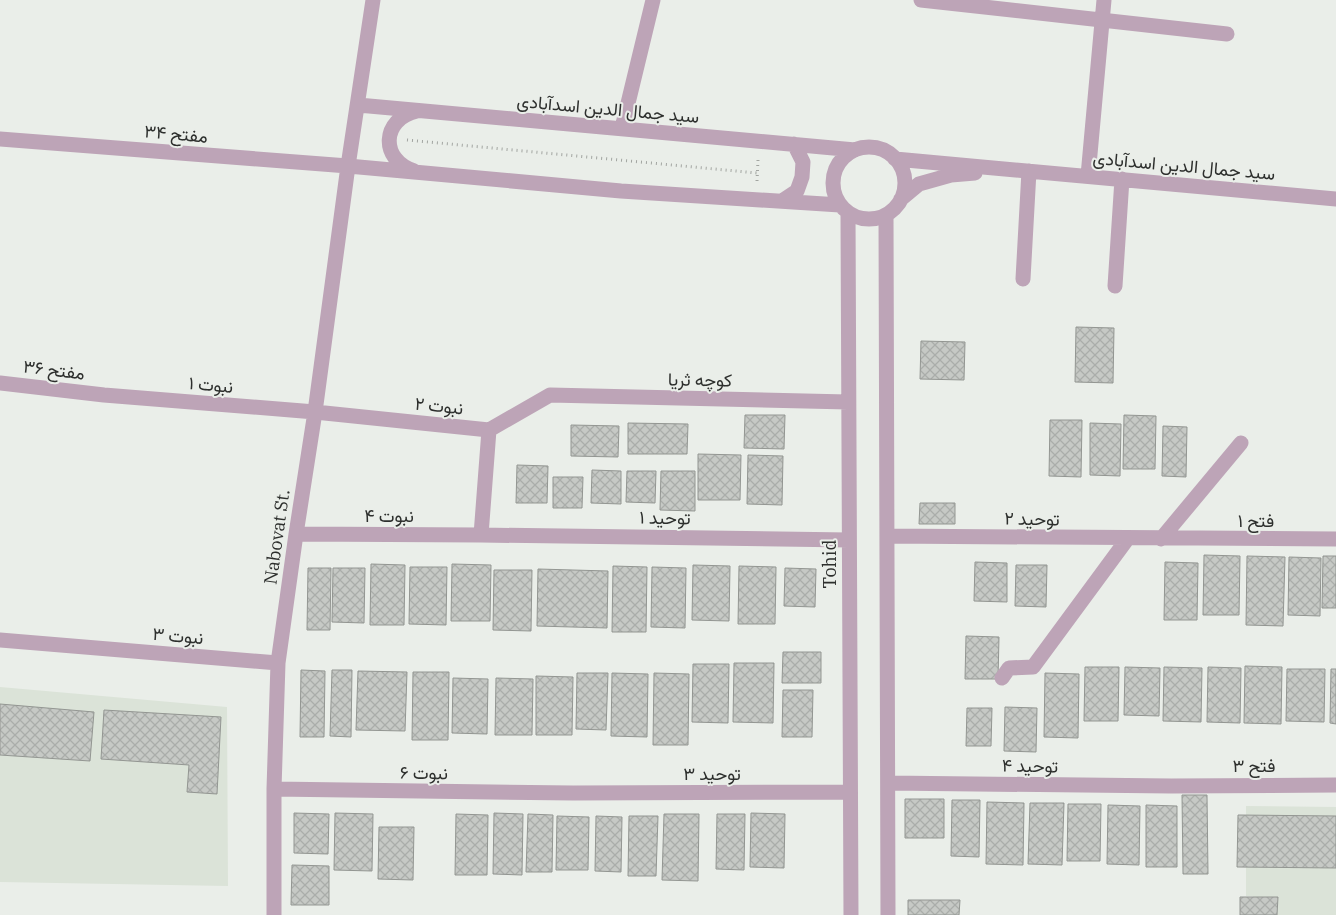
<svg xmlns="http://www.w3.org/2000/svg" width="1336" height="915" viewBox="0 0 1336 915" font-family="'IBM Plex Serif',Vazirmatn,serif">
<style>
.built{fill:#dbe3d8}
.building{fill:url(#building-cross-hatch);stroke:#939692}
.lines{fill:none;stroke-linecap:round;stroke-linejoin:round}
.path{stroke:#a2a5a1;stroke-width:3;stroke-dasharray:1 4;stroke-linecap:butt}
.minor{stroke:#bda4b7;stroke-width:15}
.labels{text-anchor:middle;stroke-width:4;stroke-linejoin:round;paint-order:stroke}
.street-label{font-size:18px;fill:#2d2f2d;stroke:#eaeee9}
</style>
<defs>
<pattern id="building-cross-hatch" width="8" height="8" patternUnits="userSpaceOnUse" patternTransform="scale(1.25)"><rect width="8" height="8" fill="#c6c9c5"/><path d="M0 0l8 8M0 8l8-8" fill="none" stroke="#aaadaa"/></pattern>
</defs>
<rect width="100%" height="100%" fill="#eaeee9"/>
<path class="built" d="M0,687L227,707L228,886L0,882Z
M1246,806L1336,807V915H1252L1253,896H1246Z"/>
<path class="building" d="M1076,327L1114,328L1113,383L1075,382Z
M921,341L965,342L964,380L920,379Z
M745,415H785L784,449L744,448Z
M1124,415L1156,416L1155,469H1123Z
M1050,420H1082L1081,477L1049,476Z
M628,423L688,424L687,454H628Z
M1090,423L1121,424L1120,476L1090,475Z
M571,425L619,426L618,457L571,456Z
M1163,426L1187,427L1186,477L1162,476Z
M698,454L741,455L740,500H698Z
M748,455L783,456L782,505L747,504Z
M517,465L548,466L547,503H516Z
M592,470L621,471V504L591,503Z
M627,471H656L655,503L626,502Z
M661,471H695V511L660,510Z
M553,477H583L582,508H553Z
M920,503H955V524H919Z
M1204,555L1240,556L1239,615H1203Z
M1247,556L1285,557L1283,626L1246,625Z
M1323,556H1336V608H1322Z
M1289,557L1321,558L1320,616L1288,615Z
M975,562L1007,563V602L974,601Z
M1165,562L1198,563L1197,620H1164Z
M371,564L405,565L404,625H370Z
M452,564L491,565L490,621H451Z
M693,565L730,566L729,621L692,620Z
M1016,565H1047L1046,607L1015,606Z
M613,566L647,567L646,632H612Z
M739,566L776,567L775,624H738Z
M410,567H447L446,625L409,624Z
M652,567L686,568L685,628L651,627Z
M308,568H331L330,630H307Z
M333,568H365L364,623L332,622Z
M785,568L816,569L815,607L784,606Z
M538,569L608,571L607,628L537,626Z
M494,570H532L531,631L493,630Z
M966,636L999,637L998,679H965Z
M783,652H821V683H782Z
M734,663H774L773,723L733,722Z
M693,664H729L728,723L692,722Z
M1245,666L1282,667L1281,724L1244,723Z
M1085,667H1119L1118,721H1084Z
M1125,667L1160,668L1159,716L1124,715Z
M1164,667L1202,668L1201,722L1163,721Z
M1208,667L1241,668L1240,723L1207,722Z
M1287,669H1325L1324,722L1286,721Z
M1331,669H1336V724L1330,723Z
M301,670L325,671L324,737H300Z
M332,670H352L351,737L330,736Z
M358,671L407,672L405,731L356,730Z
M413,672H449L448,740H412Z
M577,673H608L606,730L576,729Z
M612,673L648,674L647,737L611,736Z
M654,673L689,674L688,745H653Z
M1045,673L1079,674L1078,738L1044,737Z
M536,676L573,677L572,735H536Z
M453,678L488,679L487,734L452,733Z
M496,678L533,679L532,735H495Z
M783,690H813L812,737H782Z
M0,704L94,712L90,761L0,755Z
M1005,707L1037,708L1036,752L1004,751Z
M967,708H992L991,746H966Z
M104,710L221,717L217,794L187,792L189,765L101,759Z
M1182,795H1207L1208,874H1183Z
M905,799H944V838H905Z
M952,800H980L979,857L951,856Z
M987,802L1024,803L1023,865L986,864Z
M1030,803H1064L1062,865L1028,864Z
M1068,804H1101L1100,861H1067Z
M1108,805L1140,806L1139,865L1107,864Z
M1146,805L1177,806V867H1146Z
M294,813L329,814L328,854L294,853Z
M335,813L373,814L372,871L334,870Z
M494,813L523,814L522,875L493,874Z
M751,813L785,814L784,868L750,867Z
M456,814L488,815L487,875H455Z
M528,814L553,815L552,872H526Z
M664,814H699L698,881L662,880Z
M717,814H745L744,870L716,869Z
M1238,815L1336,816V868L1237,867Z
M557,816L589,817L588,870H556Z
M596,816L622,817L621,872L595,871Z
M629,816H658L656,876H628Z
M379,827H414L413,880L378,879Z
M292,865L329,866V905H291Z
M1240,897H1278L1277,915H1240Z
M908,900H960L959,915H908Z"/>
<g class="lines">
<path class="path" d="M407,140L757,173
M757,181L758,160"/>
<path class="minor" d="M921,0L1227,34
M358,105L855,150
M622,128L653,0
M0,139L348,166L621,191L840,205
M833 183a36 36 0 1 1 72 0a36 36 0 1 1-72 0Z
M895,159L1336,199
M414,171C380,160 381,119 417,111
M1088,176L1104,0
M901,199L919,184L951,175L975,173
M782,201L797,191L802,177L803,162L794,144
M848,213L851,915
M886,215L888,915
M1023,279L1029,171
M1115,286L1122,179
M0,383L104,395L315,412L489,430L550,395L848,402
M296,534L481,535L849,540
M481,535L489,430
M887,536L1336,539
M1161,539L1241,443
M0,640L278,663
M1002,678L1009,668L1033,667L1128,538
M888,783L1171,786L1336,785
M274,789L573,793L850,792
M274,915V789L278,663L296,534L315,412L348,166L373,0"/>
</g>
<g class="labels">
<g class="street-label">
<text transform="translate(608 109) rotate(5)" y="6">سید جمال الدین اسدآبادی</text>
<text transform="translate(176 134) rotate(5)" y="6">مفتح ۳۴</text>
<text transform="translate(1184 166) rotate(5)" y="6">سید جمال الدین اسدآبادی</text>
<text transform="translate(54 370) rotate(7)" y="6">مفتح ۳۶</text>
<text transform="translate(700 380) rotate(1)" y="6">کوچه ثریا</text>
<text transform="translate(211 385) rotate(5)" y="6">نبوت ۱</text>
<text transform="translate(439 406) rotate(6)" y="6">نبوت ۲</text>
<text x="389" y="522">نبوت ۴</text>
<text transform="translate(665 518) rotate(1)" y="6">توحید ۱</text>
<text transform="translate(1032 519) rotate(1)" y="6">توحید ۲</text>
<text x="1256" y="527">فتح ۱</text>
<text transform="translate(277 537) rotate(-82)" y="6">Nabovat St.</text>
<text transform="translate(830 564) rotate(-90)" y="6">Tohid</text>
<text transform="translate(178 636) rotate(5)" y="6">نبوت ۳</text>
<text transform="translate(1030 766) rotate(1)" y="6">توحید ۴</text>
<text x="1254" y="772">فتح ۳</text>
<text transform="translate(424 773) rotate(1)" y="6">نبوت ۶</text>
<text x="712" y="780">توحید ۳</text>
</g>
</g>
</svg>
